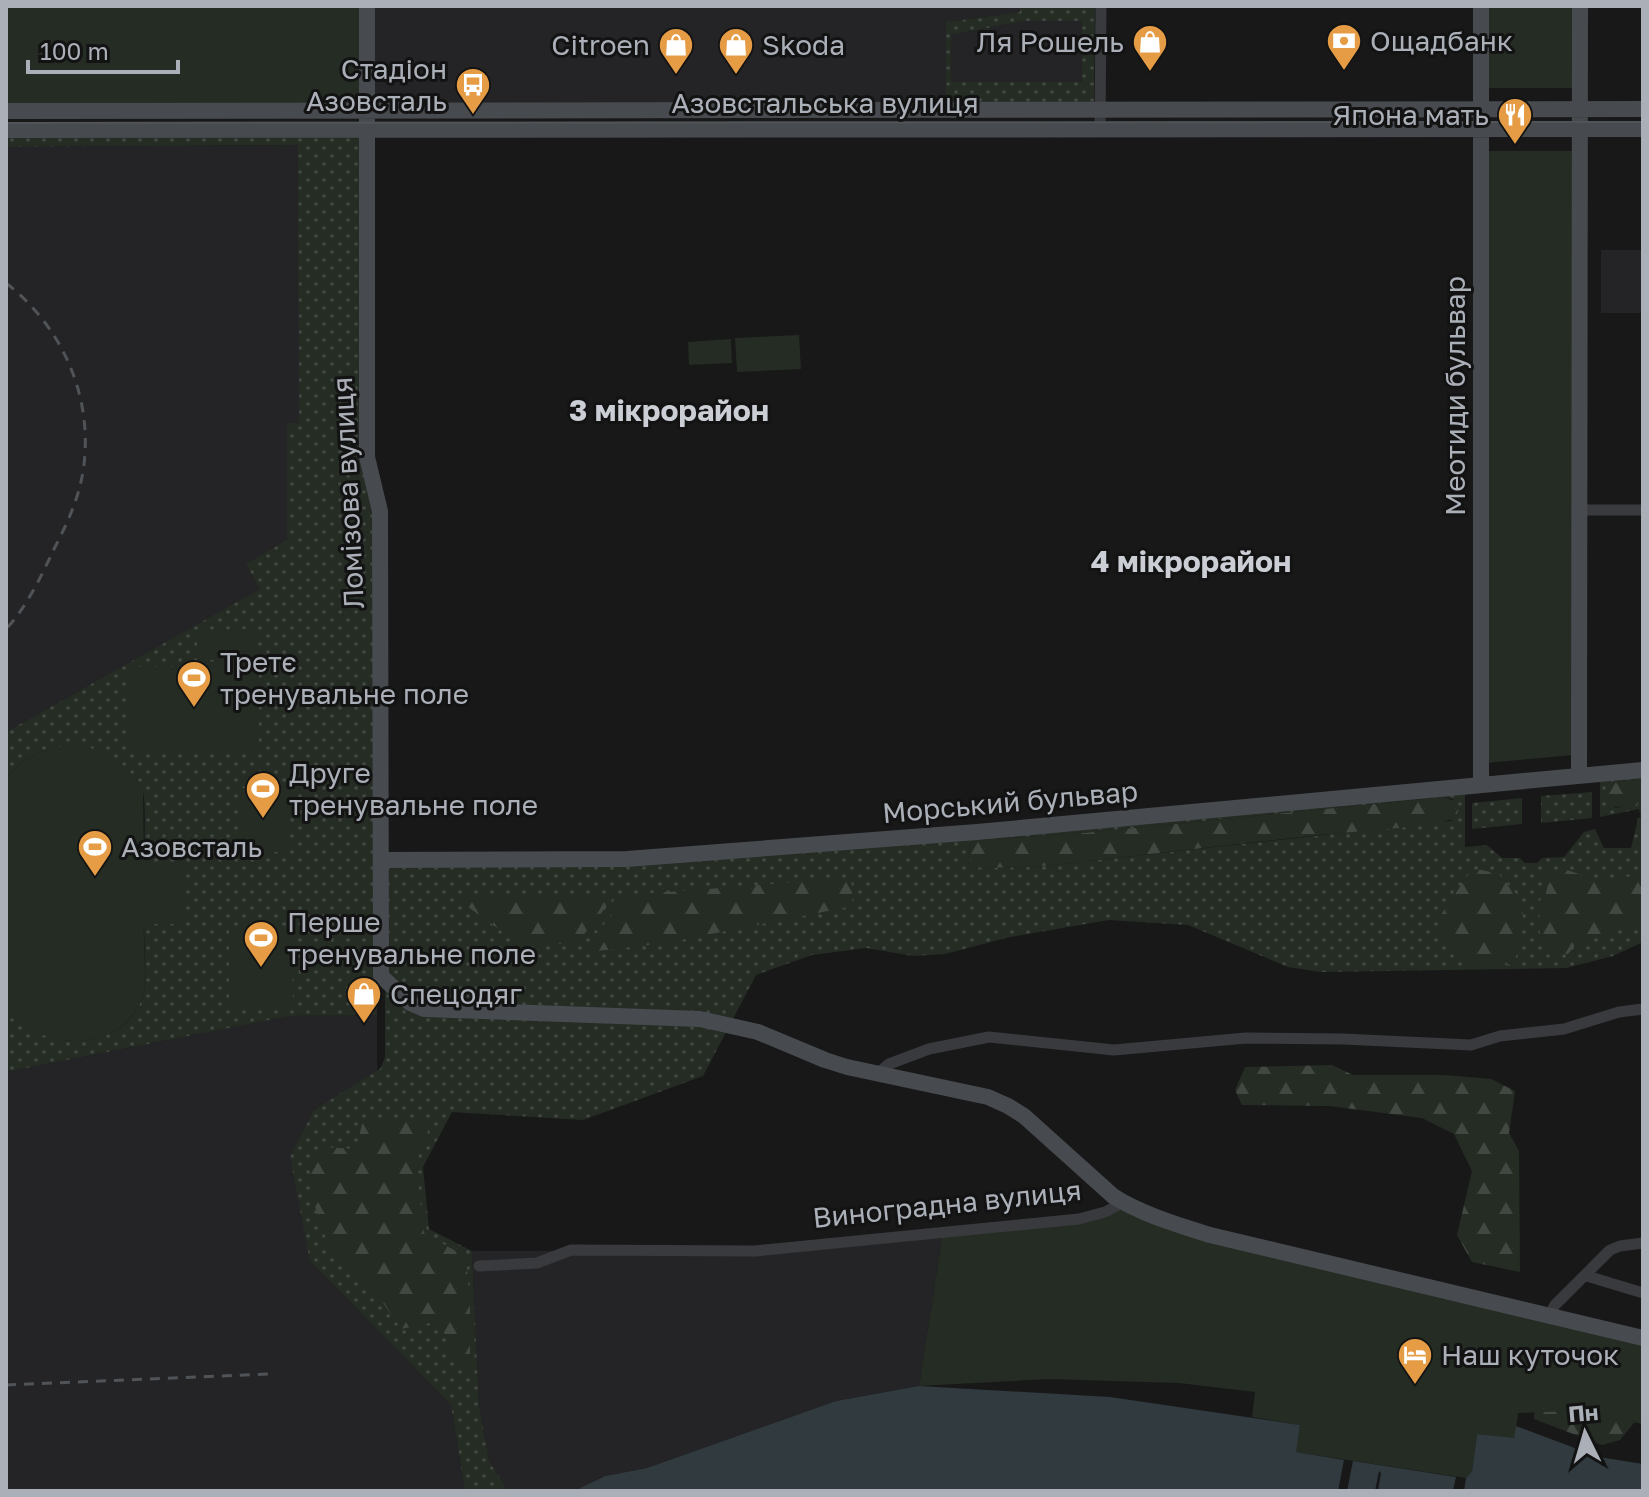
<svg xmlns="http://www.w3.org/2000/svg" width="1649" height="1497" viewBox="0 0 1649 1497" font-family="'Golos Text',sans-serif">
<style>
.built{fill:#242426}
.grass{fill:url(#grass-dots);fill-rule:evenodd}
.forest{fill:url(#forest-firs)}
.green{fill:#242c24}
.water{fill:#303a3f}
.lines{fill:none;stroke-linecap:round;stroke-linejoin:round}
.street{stroke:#393a3e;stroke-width:11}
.secondary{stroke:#474a4e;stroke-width:16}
.tram{stroke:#505357;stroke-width:2}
.rail{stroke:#505357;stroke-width:3;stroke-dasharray:10 8;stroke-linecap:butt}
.labels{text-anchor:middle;stroke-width:6;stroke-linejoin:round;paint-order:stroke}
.poi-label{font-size:28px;fill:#abb0b8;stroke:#131314;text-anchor:start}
.street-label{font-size:28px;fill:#abb0b8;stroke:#131314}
.neighbourhood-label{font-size:30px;font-weight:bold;fill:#cbcfd5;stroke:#131314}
</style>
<defs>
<pattern id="grass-dots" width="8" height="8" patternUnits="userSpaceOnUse" patternTransform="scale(2)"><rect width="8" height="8" fill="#242c24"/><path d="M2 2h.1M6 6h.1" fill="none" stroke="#414842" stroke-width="1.8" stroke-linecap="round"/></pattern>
<pattern id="forest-firs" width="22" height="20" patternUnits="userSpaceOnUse" patternTransform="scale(2)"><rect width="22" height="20" fill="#242c24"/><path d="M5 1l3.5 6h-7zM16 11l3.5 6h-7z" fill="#414842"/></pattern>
</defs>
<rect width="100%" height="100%" fill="#181819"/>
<path class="built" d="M371,6H1020V12L946,22V103L371,104Z
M1024,21H1082V82H951V35Z
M299,145V423L287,424V540L261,589L6,732V147Z
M1601,250H1643V313H1601Z
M377,1015V1071L314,1110L310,1261L451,1405L465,1491H6V1072L290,1016Z
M943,1231L919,1386L836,1401L647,1468L605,1476L574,1491H508L489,1461L479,1404L472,1251H755Z"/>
<path class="grass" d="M1020,6H1095L1094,103H946V22L1020,12ZM1024,21H1082V82H951V35Z
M363,134L375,514L377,1015L290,1016L6,1072V1008C40,1051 120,1055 142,999C148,986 144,941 144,924L184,923V864L144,863C144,849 147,798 142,789C140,784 134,778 130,774C98,734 37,739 6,778V732L260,589L246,564L287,540V423H299L298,145L6,147V136Z
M1643,774V778L1614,782L1615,808L1643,803V942L1613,956L1566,968L1320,972L1288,967L1188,925L1109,920L1010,937L945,954L913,956L866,948L812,955L756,975L703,1076L583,1120L452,1112L423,1167L429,1229L472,1251L479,1405L489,1461L508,1491H465L451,1405L310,1261L290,1157L314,1110L381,1068L385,1057V864H629L1465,791V847L1487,845L1502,858H1520L1525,863H1537L1542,858L1564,857L1584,832L1595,829L1604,848H1631L1638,818L1641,817L1639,809L1600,817V778ZM1444,797L1453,799L1451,821L1034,867L981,868L968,856L970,843L977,840L1084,833Z
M1592,792V818L1541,823V796Z
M1522,798V824L1472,829V803Z"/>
<path class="forest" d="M1643,778V803C1630,805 1612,812 1604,800L1606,786L1614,782Z
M1444,797L1457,802L1458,811L1456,818L1433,825L1319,835L1034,867L981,868L973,864L968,856L970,843L977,840L1084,833Z
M1477,869L1499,874L1522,901L1523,925L1520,946L1513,964L1475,967L1455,958L1439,930L1440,916L1468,875Z
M1564,869L1597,880L1643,875V921L1576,944L1568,954L1549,955L1540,939L1539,901L1546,894L1548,884L1544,877L1551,871Z
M851,878L853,906L666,943L580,953L628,895Z
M453,896H615L577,943L522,946Z
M1332,1065L1353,1075H1445L1491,1079L1515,1091L1509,1133L1519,1151L1520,1272L1472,1262L1457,1235L1472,1171L1454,1134L1422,1118L1329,1106L1242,1105L1235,1090L1245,1067Z
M379,1119H423L428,1131L416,1163L424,1233L466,1257L470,1303V1367L453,1361L440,1321L401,1329L370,1284L329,1247L310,1192V1172L321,1147L356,1149L362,1124Z
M1538,1360L1638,1418L1620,1440L1602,1445L1534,1419Z"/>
<path class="green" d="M6,6H363L364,104L6,106Z
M1487,6H1574V88H1487Z
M1487,151H1574L1573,755L1487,763Z
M799,335L801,369L737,372L735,338Z
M731,339L732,363L689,365L688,342Z
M258,629V660H197V630Z
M259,666V752H128V667Z
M76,745C106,749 128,764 143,790L144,863H184V924H144C143,942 148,986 142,999C119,1055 40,1052 6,1008V778C24,756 48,746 76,745Z
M238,788H287V852H238Z
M229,929H292L293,1009H229Z
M1124,1202L1186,1227L1643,1338V1424L1574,1411L1518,1413L1515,1439L1477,1434L1472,1471L1466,1478L1295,1452L1300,1425L1252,1417L1255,1392L1179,1383L1049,1379L919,1386L943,1231L1079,1219Z"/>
<path class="water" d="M919,1386L1110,1397L1300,1425L1296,1452L1344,1460L1338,1491H574L605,1476L647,1468L836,1401Z
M1516,1426L1599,1457L1643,1464V1491H1464L1466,1478L1472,1471L1477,1434L1514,1438Z
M1353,1461L1456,1477L1453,1491H1378L1381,1473L1379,1471L1375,1491H1347Z"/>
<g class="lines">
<path class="street" d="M1100,129L1101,6
M1579,510H1643
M877,1074L889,1064L929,1049L989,1037L1114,1050L1246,1038L1343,1039L1471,1045L1500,1036L1564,1029L1619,1012L1643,1009
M479,1266L537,1263L571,1250L755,1251L1079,1219L1105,1212L1124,1202
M1587,1276L1643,1293
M1549,1316L1555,1305L1610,1250L1620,1246L1643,1243"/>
<path class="secondary" d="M367,6V457L380,511L381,976L410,1003L424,1009L700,1019L758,1032L825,1060L847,1067L988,1097L1008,1106L1024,1116L1113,1196C1141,1214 1178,1225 1210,1235L1643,1338
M6,111L1643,109
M6,130L1643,129
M1579,776L1580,6
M1481,785V6
M381,860L627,859L977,832L1643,770"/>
<path class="tram" d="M6,123L1643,122"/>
<path class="rail" d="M6,283C65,329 96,403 82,477C77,503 65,528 53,551C41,577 26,608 6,629
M6,1385L268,1374"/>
</g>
<defs>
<symbol id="bank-pin" viewBox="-11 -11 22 30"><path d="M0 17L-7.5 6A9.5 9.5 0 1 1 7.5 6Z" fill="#e59c44" stroke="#131314"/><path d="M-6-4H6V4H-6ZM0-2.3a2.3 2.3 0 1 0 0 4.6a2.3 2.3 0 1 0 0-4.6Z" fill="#fff"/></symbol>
<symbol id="shop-pin" viewBox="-11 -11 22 30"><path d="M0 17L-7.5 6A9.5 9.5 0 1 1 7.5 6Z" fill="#e59c44" stroke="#131314"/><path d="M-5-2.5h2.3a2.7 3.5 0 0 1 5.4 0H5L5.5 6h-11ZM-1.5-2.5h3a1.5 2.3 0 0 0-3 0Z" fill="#fff"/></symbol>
<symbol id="bus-pin" viewBox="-11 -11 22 30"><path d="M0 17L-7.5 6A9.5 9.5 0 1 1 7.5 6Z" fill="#e59c44" stroke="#131314"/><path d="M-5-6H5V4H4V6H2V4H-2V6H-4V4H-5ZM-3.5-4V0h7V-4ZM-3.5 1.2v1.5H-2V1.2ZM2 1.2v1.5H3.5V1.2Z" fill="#fff"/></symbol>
<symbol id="restaurant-pin" viewBox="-11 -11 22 30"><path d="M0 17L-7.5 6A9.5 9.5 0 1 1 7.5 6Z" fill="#e59c44" stroke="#131314"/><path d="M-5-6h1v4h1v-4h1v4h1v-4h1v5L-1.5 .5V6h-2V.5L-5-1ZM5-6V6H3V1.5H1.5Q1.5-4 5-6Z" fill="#fff"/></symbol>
<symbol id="stadium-pin" viewBox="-11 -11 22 30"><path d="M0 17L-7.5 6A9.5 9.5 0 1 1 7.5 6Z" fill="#e59c44" stroke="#131314"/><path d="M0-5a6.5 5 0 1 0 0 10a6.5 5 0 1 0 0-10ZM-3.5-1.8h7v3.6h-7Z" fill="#fff"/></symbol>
<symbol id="hotel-pin" viewBox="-11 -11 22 30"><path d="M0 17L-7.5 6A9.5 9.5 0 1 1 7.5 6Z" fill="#e59c44" stroke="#131314"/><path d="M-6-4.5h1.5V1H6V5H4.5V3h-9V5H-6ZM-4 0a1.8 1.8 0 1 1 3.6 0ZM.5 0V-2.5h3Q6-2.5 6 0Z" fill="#fff"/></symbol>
</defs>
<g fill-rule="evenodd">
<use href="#bank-pin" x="1324" y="21" width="40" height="54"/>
<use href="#shop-pin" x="1130" y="22" width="40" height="54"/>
<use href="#shop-pin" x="656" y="25" width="40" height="54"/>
<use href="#shop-pin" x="716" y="25" width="40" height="54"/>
<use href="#bus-pin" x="453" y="65" width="40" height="54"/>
<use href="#restaurant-pin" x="1495" y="95" width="40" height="54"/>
<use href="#stadium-pin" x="174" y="658" width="40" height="54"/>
<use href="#stadium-pin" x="243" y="769" width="40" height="54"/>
<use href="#stadium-pin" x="75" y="827" width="40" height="54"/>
<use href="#stadium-pin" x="241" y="918" width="40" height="54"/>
<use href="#shop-pin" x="344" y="974" width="40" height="54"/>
<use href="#hotel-pin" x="1395" y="1335" width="40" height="54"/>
</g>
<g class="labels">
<g class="poi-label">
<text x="1370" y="51">Ощадбанк</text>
<text x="1124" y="52" text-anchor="end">Ля Рошель</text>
<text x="650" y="55" text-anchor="end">Citroen</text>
<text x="762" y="55">Skoda</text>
<text x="447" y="79" text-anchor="end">Стадіон<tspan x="447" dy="32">Азовсталь</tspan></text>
<text x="1489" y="125" text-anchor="end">Япона мать</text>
<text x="220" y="672">Третє<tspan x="220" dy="32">тренувальне поле</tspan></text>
<text x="289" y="783">Друге<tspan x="289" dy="32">тренувальне поле</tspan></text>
<text x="121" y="857">Азовсталь</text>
<text x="287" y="932">Перше<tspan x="287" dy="32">тренувальне поле</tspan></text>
<text x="390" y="1004">Спецодяг</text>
<text x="1441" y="1365">Наш куточок</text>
</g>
<g class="street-label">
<text x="825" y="113">Азовстальська вулиця</text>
<text transform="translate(1455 396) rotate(-90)" y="10">Меотиди бульвар</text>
<text transform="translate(348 493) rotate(-93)" y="10">Ломізова вулиця</text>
<text transform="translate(1010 802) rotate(-5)" y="10">Морський бульвар</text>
<text transform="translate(947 1204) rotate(-6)" y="10">Виноградна вулиця</text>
</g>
<g class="neighbourhood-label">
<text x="669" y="421">3 мікрорайон</text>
<text x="1191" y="572">4 мікрорайон</text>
</g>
</g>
<rect width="1649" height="1497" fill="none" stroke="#abb0b8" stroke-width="16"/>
<g transform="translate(1585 1433) rotate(355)" stroke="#131314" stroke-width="6" paint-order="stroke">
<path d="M0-6L14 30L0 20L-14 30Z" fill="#abb0b8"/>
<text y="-12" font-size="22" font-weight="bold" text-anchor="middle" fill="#abb0b8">Пн</text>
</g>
<path d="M28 60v12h150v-12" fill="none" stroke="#abb0b8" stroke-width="4"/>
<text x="40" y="60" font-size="24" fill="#abb0b8" stroke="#131314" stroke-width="6" paint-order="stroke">100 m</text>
</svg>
